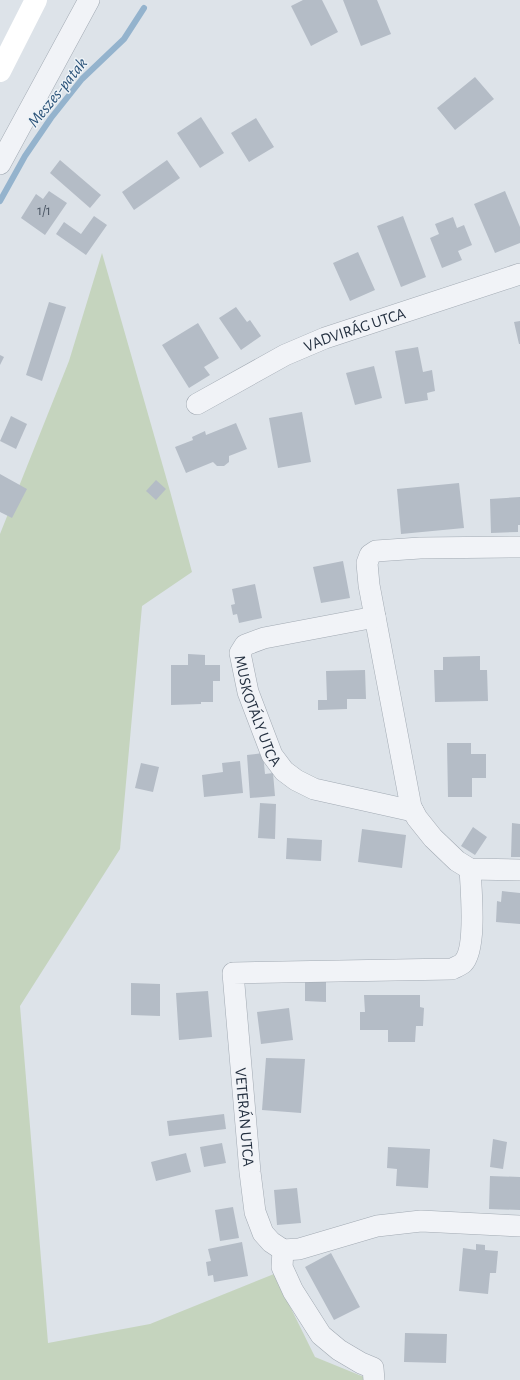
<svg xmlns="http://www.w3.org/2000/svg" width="520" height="1380" viewBox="0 0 520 1380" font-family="'Alegreya Sans',sans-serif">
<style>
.green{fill:#c5d4be}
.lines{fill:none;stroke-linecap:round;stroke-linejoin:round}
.stream{stroke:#94b3cd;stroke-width:6}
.building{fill:#b4bcc6}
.street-casing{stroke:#a2aab3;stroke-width:22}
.street{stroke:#f1f3f7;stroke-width:21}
.secondary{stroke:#fff;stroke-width:22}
.labels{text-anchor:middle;stroke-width:3;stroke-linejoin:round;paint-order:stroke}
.number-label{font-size:14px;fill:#495462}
.street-label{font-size:16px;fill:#253141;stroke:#edf2f6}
.water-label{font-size:17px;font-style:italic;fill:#2b5379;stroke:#edf2f6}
</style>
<rect width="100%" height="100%" fill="#dde3e9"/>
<path class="green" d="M102,253L170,491L192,572L142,606L120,849L20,1006L48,1343L150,1324L274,1274L315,1357L369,1379L368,1380H0V534L69,361Z"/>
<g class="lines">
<path class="stream" d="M0,201L25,156L51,118L82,79L124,39L144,8"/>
</g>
<path class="building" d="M303,0H322L338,32L311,46L291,6Z
M343,0H377L391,34L361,46Z
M475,77L494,99L455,130L437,108Z
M201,117L224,153L200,168L177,133Z
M256,118L274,147L249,162L231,133Z
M60,160L101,195L90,208L50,173Z
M167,160L180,178L134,210L122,192Z
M49,191L67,203L45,235L21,218L36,194L43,199Z
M505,191L520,227V243L495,253L474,204Z
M94,216L107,225L86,255L56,234L64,222L81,234Z
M403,216L426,277L401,287L377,226Z
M453,217L457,228L464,225L472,245L458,251L462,260L442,268L430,238L439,234L435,224Z
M358,252L375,290L350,301L333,263Z
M49,302L66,307L42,381L26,375Z
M236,307L247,322L250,320L261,336L241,350L219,318Z
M520,321V344H519L514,322Z
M198,323L219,358L204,367L210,375L189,388L162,345Z
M418,347L423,372L432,370L435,391L427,393L428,400L405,404L395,351Z
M0,355L4,357L0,365Z
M374,366L382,398L355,405L346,373Z
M302,412L311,462L278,468L269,418Z
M11,416L27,424L16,449L0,441Z
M236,423L247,449L229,456V462L224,466H217L213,462L186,473L175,447L193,440L192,437L205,431L206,435Z
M0,474L27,489L12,518L0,512Z
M156,480L166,489L156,500L146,491Z
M459,483L464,528L401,534L397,489Z
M520,497V525H518V532L491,533L490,499Z
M343,561L350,598L321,603L313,567Z
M255,584L262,618L239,623L237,614L233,615L231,605L235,604L232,589Z
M188,654L205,655V665H220V681H213V702H201V704L171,705V665H188Z
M480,656V670H487L488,701L435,702L434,670H443V657Z
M365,670L366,699H347V709L318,710V700H327L326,671Z
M447,743H471V754H486V778H472V797H448Z
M263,753L265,774L273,773L275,796L250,798L247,755Z
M240,761L243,793L204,797L202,775L223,772L222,763Z
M141,763L159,767L153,792L135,788Z
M260,803L276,804L275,839L258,838Z
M512,823L520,824V857H511Z
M473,827L487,837L475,855L461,846Z
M362,829L406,835L402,868L358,862Z
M287,838L322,840L321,861L286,859Z
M502,891L520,893V924L496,922L497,901L501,902Z
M305,982H326V1002L305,1001Z
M131,983L160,984V1016L131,1015Z
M208,991L212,1037L179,1040L176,993Z
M364,995H420V1007L424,1008L423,1026H416L415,1042H388V1030H360V1012H365Z
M289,1008L293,1040L261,1044L257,1012Z
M266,1058L305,1059L301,1113L262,1110Z
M224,1114L226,1129L169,1136L167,1121Z
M493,1139L507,1142L503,1169L490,1167Z
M222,1143L226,1163L204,1167L200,1147Z
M388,1147L430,1149L428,1188L396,1186L397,1169L387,1168Z
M186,1153L191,1172L156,1181L151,1162Z
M490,1176L520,1177V1210L489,1209Z
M297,1188L301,1223L277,1225L274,1190Z
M233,1207L239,1238L220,1241L215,1210Z
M242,1242L248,1276L214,1282L213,1275L208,1276L206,1262L211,1261L208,1249Z
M476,1244L485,1245V1250L498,1251L496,1273H490L488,1294L459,1291L463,1248L476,1250Z
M331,1253L360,1307L334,1320L305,1267Z
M405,1333L447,1334L446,1363L404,1362Z"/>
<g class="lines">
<defs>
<g id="street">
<path d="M0,164L89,0"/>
<path id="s1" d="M197,404L285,355L325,338L520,274"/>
<path d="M520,547L420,548L376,551L370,555L367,563L369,585L411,807L417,818L433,838L457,861L470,869L520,870"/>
<path id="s2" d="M375,617L264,638L245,645L240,653L248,692L272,755L284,771L296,780L314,789L413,811"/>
<path id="s3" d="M470,869C471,889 477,949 463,963C461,965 456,967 452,969L233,973L250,1172L255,1212L263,1233L271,1242L283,1250L299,1249L377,1226L421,1221L520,1226"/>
<path d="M283,1250L282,1267L293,1291L321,1335L339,1350L361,1363L373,1368L374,1380"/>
</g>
</defs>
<use href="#street" class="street-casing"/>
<use href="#street" class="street"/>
<path class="secondary" d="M0,71L36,0"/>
</g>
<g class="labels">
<g class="number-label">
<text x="44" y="215">1/1</text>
</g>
<g class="street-label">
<text dy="6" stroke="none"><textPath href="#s1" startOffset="175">VADVIRÁG UTCA</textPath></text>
<text dy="6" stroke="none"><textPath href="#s2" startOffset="203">MUSKOTÁLY UTCA</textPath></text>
<text dy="6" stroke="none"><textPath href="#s3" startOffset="472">VETERÁN UTCA</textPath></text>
</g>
<g class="water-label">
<text transform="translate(57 92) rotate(-51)" y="6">Meszes-patak</text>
</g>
</g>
</svg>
